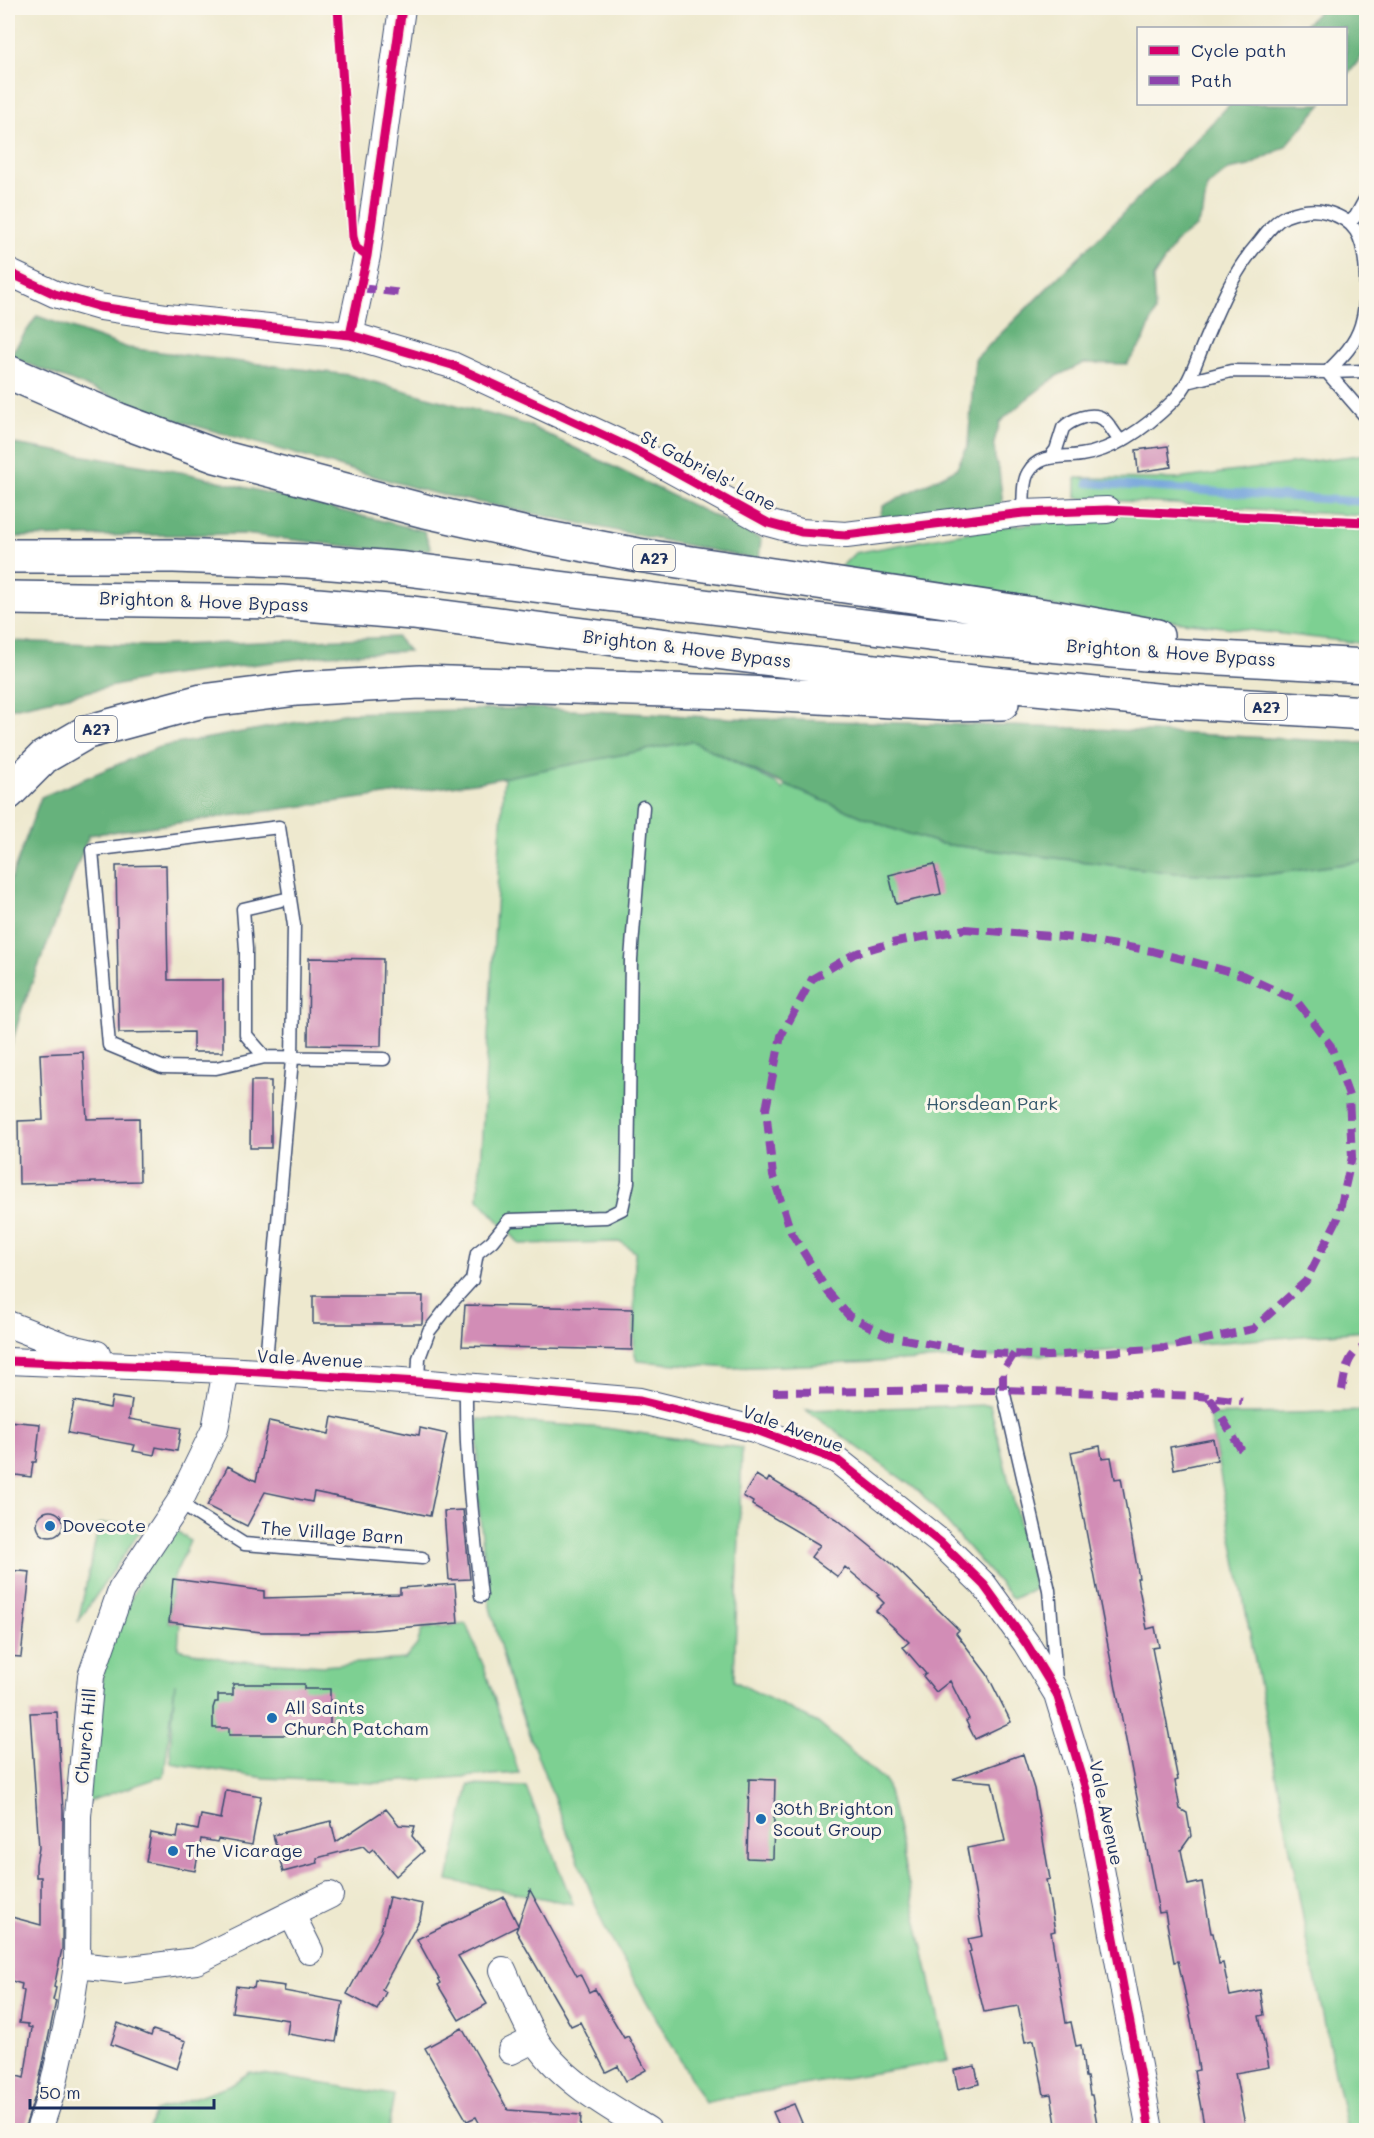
<svg xmlns="http://www.w3.org/2000/svg" width="1374" height="2138" viewBox="0 0 1374 2138" font-family="Mali,sans-serif">
<style>
.green{fill:#7dd092;stroke:#4c8078;stroke-width:1.5}
.forest{fill:#66b27c;stroke:#40706d;stroke-width:1.5}
.lines{fill:none;stroke-linecap:round;stroke-linejoin:round}
.stream{stroke:#6ea1da;stroke-width:8}
.building{fill:#d28db6}
.lane-casing{stroke:#3b4b6f;stroke-width:15}
.street-casing{stroke:#3b4b6f;stroke-width:28}
.highway-casing{stroke:#3b4b6f;stroke-width:36}
.lane{stroke:#fff;stroke-width:12}
.street{stroke:#fff;stroke-width:26}
.highway{stroke:#fff;stroke-width:33}
.quiet{stroke:#8e44ad;stroke-width:8;stroke-dasharray:15 8;stroke-linecap:butt}
.cycleway-casing{stroke:#fbf7ec;stroke-width:13}
.cycleway{stroke:#d6006c;stroke-width:9}
.poi-dot{fill:#1f6fb2;stroke:#fbf7ec;stroke-width:2}
.labels{text-anchor:middle;stroke-width:6;stroke-linejoin:round;paint-order:stroke}
.shield{fill:#fbf7ec;stroke:#5e6b89;stroke-width:1.5}
.shield-label{font-size:16px;font-weight:bold;fill:#1b2f5e}
.street-label{font-size:18px;fill:#1b2f5e;stroke:#fbf7ec}
.park-label{font-size:18px;fill:#34576b;stroke:#fbf7ec}
.poi-label{font-size:18px;fill:#1b2f5e;stroke:#fbf7ec;text-anchor:start}
</style>
<rect width="100%" height="100%" fill="#fbf7ec"/>
<filter id="ink" filterUnits="userSpaceOnUse"><feTurbulence type="fractalNoise" baseFrequency=".0167" numOctaves="2"/><feDisplacementMap in="SourceGraphic" scale="12" xChannelSelector="R" yChannelSelector="G"/><feConvolveMatrix kernelMatrix="1 2 1 2 8 2 1 2 1" color-interpolation-filters="sRGB"/></filter>
<filter id="wash" filterUnits="userSpaceOnUse"><feTurbulence type="fractalNoise" baseFrequency=".008" numOctaves="4" result="noise"/><feDisplacementMap in="SourceGraphic" scale="24" xChannelSelector="R" yChannelSelector="G"/><feGaussianBlur stdDeviation="1.35" result="paint"/><feColorMatrix in="noise" values="0 0 0 0 0 0 0 0 0 0 0 0 0 0 0 0 0 1.4 0 .05"/><feComposite in="paint" operator="in"/></filter>
<g filter="url(#wash)">
<rect width="100%" height="100%" fill="#eee9cf"/>
<path class="green" d="M1366,454V516L1076,498V478L1176,479Z
M1121,514L1303,524L1366,531V644L828,580L855,553L991,528Z
M692,741L774,782L783,790L785,785L890,828L942,844L1177,873L1256,876L1366,861V1331L1066,1354L731,1368L637,1361L634,1350L635,1252L621,1242L520,1244L478,1199L504,777Z
M990,1405L1035,1588L1013,1599L920,1492L806,1410Z
M1366,1411V2130H1347L1307,1939L1209,1415Z
M478,1419L605,1428L742,1448L734,1681L818,1723L886,1782L948,2061L730,2097L705,2103L606,1931L512,1691L490,1607L477,1491Z
M99,1524H145L78,1622Z
M176,1530L190,1541L173,1579L169,1622L180,1623L178,1649L229,1660L323,1666L405,1659L417,1645L422,1629L466,1624L484,1667L519,1773L376,1783L265,1778L171,1763L170,1749L175,1683L164,1776L86,1802L104,1664L120,1621L145,1570Z
M469,1785L526,1787L573,1904L448,1880Z
M250,2072L394,2095L388,2130H148L155,2111L230,2085Z"/>
<path class="forest" d="M1322,8H1352L1360,12L1366,23V51L1346,77V28H1302Z
M1230,104H1322L1285,147L1249,166L1228,170L1207,187L1203,212L1196,227L1177,240L1153,278L1155,312L1144,340L1127,364L1084,363L1057,376L1024,401L1000,422L994,442L995,459L999,470L1003,506L878,522L883,506L956,469L968,445L975,359L1171,166Z
M37,316L128,348L349,375L528,425L761,539L759,560L433,493L168,418L9,357Z
M8,443L186,473L424,531L431,549L404,553L244,534L8,537Z
M397,637L409,651L327,655L151,678L8,709V641L151,646Z
M533,708L729,718L1076,728L1366,743V861L1256,876L1177,873L942,844L890,828L785,785L692,741L481,782L89,835L22,1009L8,1057V887L41,797L159,747L348,713Z"/>
<g class="lines">
<path class="stream" d="M1088,483L1366,502"/>
</g>
<g id="blocks">
<path class="building" d="M1168,446L1171,467L1138,472L1136,450Z
M934,864L941,894L896,904L889,875Z
M166,865L168,980H223V1052H193V1032L119,1033L116,866Z
M309,958L383,959L381,1046L308,1045Z
M83,1052L87,1119L139,1118L140,1181L19,1184L18,1121L43,1120L40,1054Z
M251,1081H271V1148H250Z
M313,1296H423L422,1324H313Z
M465,1305L633,1309L632,1350L462,1346Z
M112,1397L132,1400L129,1419L181,1428L177,1451L156,1447L154,1455L133,1451L135,1445L68,1433L74,1401L110,1408Z
M332,1417L419,1435L420,1428L447,1434L430,1516L314,1492L312,1502L265,1492L247,1526L207,1506L228,1466L256,1481L269,1421L329,1434Z
M8,1421L40,1424L36,1462H33L31,1477L8,1474Z
M1213,1439L1217,1460L1174,1469L1170,1447Z
M1100,1446L1102,1458L1111,1457L1115,1479L1121,1478L1139,1578H1137L1147,1629L1155,1627L1159,1647L1152,1648L1178,1780L1175,1781L1180,1809L1187,1813L1191,1836L1181,1850L1188,1885L1202,1882L1211,1933H1213L1219,1964L1223,1963L1230,1996L1260,1990L1264,2015L1259,2016L1269,2067L1235,2073L1246,2130H1205L1194,2071L1199,2070L1191,2020L1178,1961L1174,1962L1165,1912L1159,1913L1071,1452Z
M756,1475L767,1482L769,1478L837,1519L891,1563L959,1630L956,1633L987,1674L1011,1722L975,1739L966,1721L969,1719L950,1681L936,1692L923,1676L926,1674L903,1647L909,1642L876,1611L884,1603L877,1596L879,1595L845,1567L838,1577L811,1557L820,1545L752,1505L753,1502L743,1496Z
M463,1510L470,1579L449,1580L444,1511Z
M37 1524a13 13 0 1 1 26 0a13 13 0 1 1-26 0Z
M8,1570L30,1572L21,1657L8,1656Z
M173,1579L264,1591V1598L400,1594V1588L455,1584L458,1623L373,1630L302,1632H262L169,1622Z
M233,1684H304V1689H330V1730H299V1735H229V1728H213V1708L215,1702H218V1695H233Z
M57,1712L63,1811L62,1949L54,1987L56,1988L53,2000L56,2001L38,2087L24,2130H8V2106L17,2076L24,2078L32,2028L28,2027V2024L19,2023L24,1991L21,1989L22,1984L8,1980V1916L41,1925V1877H36V1864L39,1848L30,1713Z
M1023,1754L1034,1789L1050,1879L1046,1880L1055,1931L1051,1932L1066,2023L1071,2022L1076,2046L1081,2045L1085,2077H1087L1090,2095H1092L1098,2130H1068L1066,2123L1056,2124L1051,2094L1044,2095L1034,2040L1025,2042L1018,2006L984,2012L969,1952L971,1951L968,1939L983,1936L967,1848L1005,1841L992,1782L953,1779Z
M749,1779L775,1780L773,1859L747,1858Z
M226,1790L261,1796L252,1845L218,1839L217,1842L201,1839L195,1871L146,1862L151,1833L177,1838L179,1826L198,1830L201,1815L221,1819Z
M386,1809L399,1825L415,1826L412,1836L424,1851L396,1876L373,1849L369,1852L363,1846L317,1858L318,1863L283,1872L273,1835L331,1821L336,1842Z
M530,1890L577,1976L580,1974L589,1992L595,1989L624,2038L628,2036L646,2070L626,2081L618,2066L606,2072L580,2022L571,2026L516,1931L518,1926L458,1956L487,2004L459,2020L438,1985L441,1983L417,1939L504,1897L518,1925Z
M389,1897L423,1904L420,1919L382,1989L386,1992L377,2010L347,1994L381,1931Z
M255,1982L285,1986L284,1991L343,2002L336,2042L287,2034L289,2020L232,2012L236,1986L254,1988Z
M118,2023L151,2036L153,2030L186,2041L177,2069L111,2044Z
M462,2028L508,2110L581,2115L580,2130H483L476,2117L467,2121L425,2048Z
M975,2066L979,2084L958,2089L954,2070Z
M794,2104L805,2130H781L773,2112Z"/>
</g>
</g>
<g filter="url(#ink)">
<use href="#blocks" fill-opacity="0" stroke="#3b4b6f" stroke-width="1.5"/>
<g class="lines">
<defs>
<path id="lane" d="M1349,223L1356,216L1366,198
M1327,372L1366,417
M1327,372L1366,371
M1052,455L1056,450L1063,428C1071,420 1092,411 1103,419C1110,424 1114,435 1121,441
M1023,513C1024,502 1022,483 1028,473C1039,453 1062,458 1081,455C1116,450 1149,425 1174,400C1190,384 1196,361 1205,340C1220,305 1234,270 1260,241C1267,232 1275,221 1286,216C1299,211 1313,208 1326,212C1337,215 1349,220 1356,231C1369,252 1368,302 1361,325C1355,345 1341,358 1327,372L1231,371L1187,382
M290,898L243,909L246,949V1035L265,1057L384,1059
M265,1057L216,1068L162,1067L109,1045L92,850L279,827L294,925L292,1059L265,1373
M418,1382L419,1358L429,1331L451,1303L472,1280L477,1253L492,1241L509,1220L606,1217L622,1209L628,1182L631,959L643,807
M466,1386C465,1457 473,1526 481,1596
M1003,1390L1049,1590L1056,1681
M179,1503L244,1544L422,1558"/>
<path id="street" d="M8,272L55,294L100,307L167,317L350,335L452,365L633,449L768,523L801,532L846,535L1023,513L1107,510
M350,335L367,256L402,8
M8,1324L67,1347L97,1354
M8,1361L226,1370L418,1382L640,1401L754,1429L837,1460L940,1542L984,1585L1026,1643L1057,1694L1086,1789L1150,2130
M292,1915L310,1951
M77,1965L123,1970L196,1961L330,1895
M503,1970C513,1992 522,2016 534,2037C557,2078 610,2107 648,2130
M511,2051L535,2039
M39,2130L52,2091L70,2011L77,1965L78,1816L91,1676L121,1590L179,1503L215,1429L226,1370"/>
<path id="highway" d="M8,372L119,420L216,456L425,511L532,535L638,555L1053,617L1157,636
M8,556H174L308,561L406,569L929,634L1146,654L1366,666
M8,598L281,602L413,613L762,658L944,679L1166,701L1366,713
M8,793L44,757L87,732L202,701L297,689L420,682L728,692L946,704L1002,703"/>
</defs>
<use href="#lane" class="lane-casing"/>
<use href="#street" class="street-casing"/>
<use href="#highway" class="highway-casing"/>
<use href="#lane" class="lane"/>
<use href="#street" class="street"/>
<use href="#highway" class="highway"/>
<path class="quiet" d="M360,288L402,293
M965,929L1075,938L1152,951L1242,975L1296,1000L1331,1046L1349,1096L1352,1157L1338,1218L1306,1281L1253,1329L1165,1348L1048,1356L974,1352L888,1336L849,1316L828,1292L791,1232L773,1176L766,1109L781,1036L812,979L854,954L891,943Z
M1014,1354L1003,1371V1390L1200,1396L1242,1401
M1342,1390C1345,1374 1347,1351 1366,1347
M773,1392L1003,1390
M1210,1398L1242,1451"/>
<defs>
<path id="cycleway" d="M338,8L353,237L356,248L367,256
M8,272L55,294L100,307L167,317L350,335L452,365L633,449L768,523L801,532L846,535L1023,513L1107,510L1366,522
M350,335L367,256L402,8
M8,1361L226,1370L418,1382L640,1401L754,1429L837,1460L940,1542L984,1585L1026,1643L1057,1694L1086,1789L1150,2130"/>
</defs>
<use href="#cycleway" class="cycleway-casing"/>
<use href="#cycleway" class="cycleway"/>
</g>
</g>
<g class="poi-dot">
<circle cx="50" cy="1526" r="6"/>
<circle cx="272" cy="1718" r="6"/>
<circle cx="761" cy="1819" r="6"/>
<circle cx="173" cy="1851" r="6"/>
</g>
<g class="labels">
<g class="shield">
<rect x="633" y="545" width="42" height="26" rx="4.5"/>
<rect x="1245" y="694" width="42" height="26" rx="4.5"/>
<rect x="75" y="716" width="42" height="26" rx="4.5"/>
</g>
<g class="shield-label">
<text x="654" y="564">A27</text>
<text x="1266" y="713">A27</text>
<text x="96" y="735">A27</text>
</g>
<g class="street-label">
<text transform="translate(708 471) rotate(28)" y="6">St Gabriels' Lane</text>
<text transform="translate(204 602) rotate(2)" y="6">Brighton &amp; Hove Bypass</text>
<text transform="translate(687 649) rotate(7)" y="6">Brighton &amp; Hove Bypass</text>
<text transform="translate(1171 653) rotate(4)" y="6">Brighton &amp; Hove Bypass</text>
<text transform="translate(310 1359) rotate(3)" y="6">Vale Avenue</text>
<text transform="translate(793 1429) rotate(20)" y="6">Vale Avenue</text>
<text transform="translate(332 1533) rotate(4)" y="6">The Village Barn</text>
<text transform="translate(86 1736) rotate(-85)" y="6">Church Hill</text>
<text transform="translate(1106 1813) rotate(78)" y="6">Vale Avenue</text>
</g>
<g class="park-label">
<text x="992" y="1110">Horsdean Park</text>
</g>
<g class="poi-label">
<text x="62" y="1532">Dovecote</text>
<text x="284" y="1714">All Saints<tspan x="284" dy="21">Church Patcham</tspan></text>
<text x="773" y="1815">30th Brighton<tspan x="773" dy="21">Scout Group</tspan></text>
<text x="185" y="1857">The Vicarage</text>
</g>
</g>
<rect width="1374" height="2138" fill="none" stroke="#fbf7ec" stroke-width="30"/>
<rect x="1137" y="27" width="210" height="78" fill="#fbf7ec" stroke="#a1a7b3" stroke-width="1.5"/>
<rect x="1149" y="46" width="30" height="9" fill="#d6006c" stroke="#a1a7b3" stroke-width="1.5"/>
<text x="1191" y="57" font-size="18" fill="#1b2f5e">Cycle path</text>
<rect x="1149" y="76" width="30" height="9" fill="#8e44ad" stroke="#a1a7b3" stroke-width="1.5"/>
<text x="1191" y="87" font-size="18" fill="#1b2f5e">Path</text>
<path d="M30 2099v9h184v-9" fill="none" stroke="#1b2f5e" stroke-width="3"/>
<text x="39" y="2099" font-size="18" fill="#1b2f5e" stroke="#fbf7ec" stroke-width="4.5" paint-order="stroke">50 m</text>
</svg>
